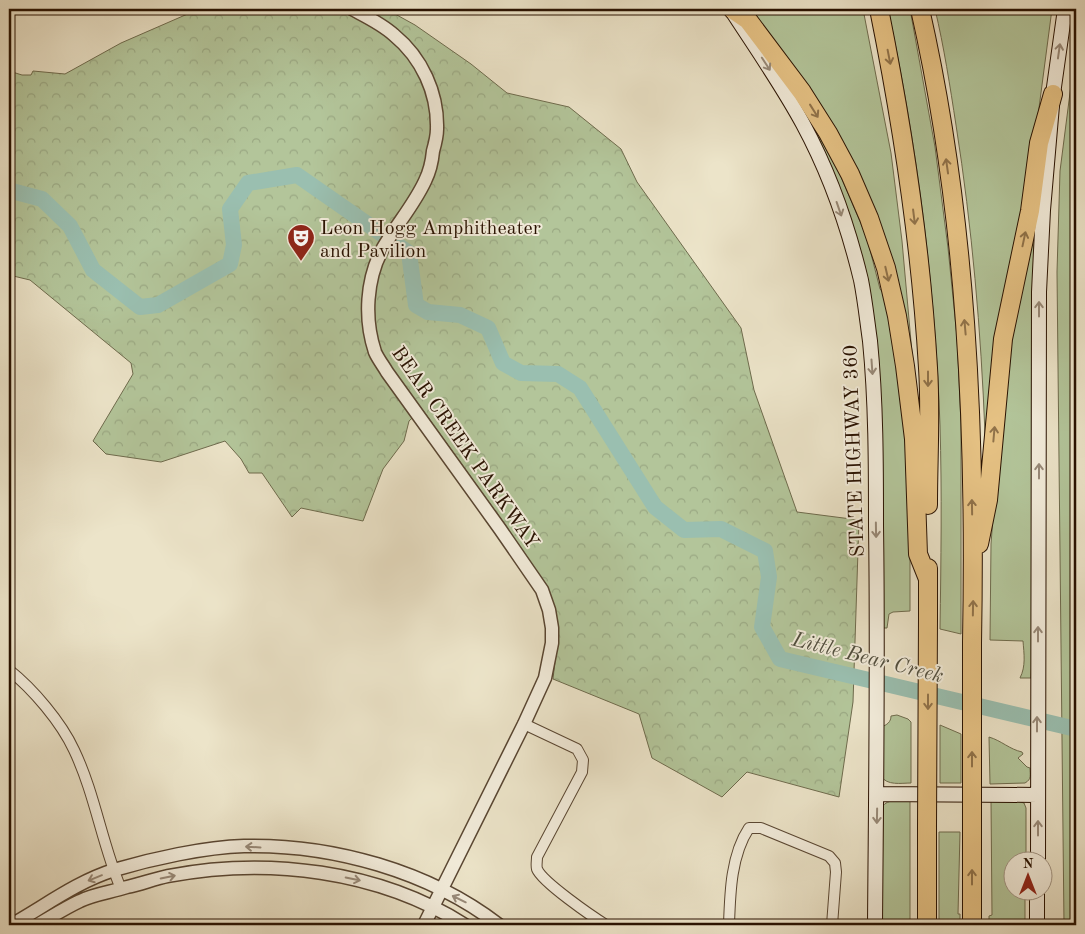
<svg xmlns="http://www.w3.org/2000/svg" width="1085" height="934" viewBox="0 0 1085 934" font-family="'Old Standard TT',serif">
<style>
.grass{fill:#b3c59a;stroke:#6e6b4d}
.forest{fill:url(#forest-crowns);stroke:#6e6b4d}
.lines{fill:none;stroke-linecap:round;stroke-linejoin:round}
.river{stroke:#9abfb0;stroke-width:16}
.minor-casing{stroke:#594632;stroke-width:12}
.tertiary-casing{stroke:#594632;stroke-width:15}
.secondary-casing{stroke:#281100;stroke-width:16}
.motorway-casing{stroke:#281100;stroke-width:20}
.minor{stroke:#f3eddc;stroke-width:10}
.tertiary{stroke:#f3eddc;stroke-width:12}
.secondary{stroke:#f3eddc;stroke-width:14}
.motorway{stroke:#e6c284;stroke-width:18}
.motorway-bridge-casing{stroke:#281100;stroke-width:20;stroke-linecap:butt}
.motorway-bridge{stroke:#e6c284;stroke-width:18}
.oneway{stroke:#988a79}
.oneway2{stroke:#907249}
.labels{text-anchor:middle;stroke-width:4;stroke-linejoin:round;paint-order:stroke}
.poi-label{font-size:20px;fill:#281100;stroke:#f3eddc;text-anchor:start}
.street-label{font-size:20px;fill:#281100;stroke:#f3eddc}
.water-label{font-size:21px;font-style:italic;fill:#504e3e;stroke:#f3eddc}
</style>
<defs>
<pattern id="forest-crowns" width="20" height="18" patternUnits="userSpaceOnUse" patternTransform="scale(1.25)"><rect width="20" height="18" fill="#b3c59a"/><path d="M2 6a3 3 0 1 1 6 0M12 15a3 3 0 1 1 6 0" fill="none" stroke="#9aa883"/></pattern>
</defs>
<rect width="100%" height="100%" fill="#ece4c9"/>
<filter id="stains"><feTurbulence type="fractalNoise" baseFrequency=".004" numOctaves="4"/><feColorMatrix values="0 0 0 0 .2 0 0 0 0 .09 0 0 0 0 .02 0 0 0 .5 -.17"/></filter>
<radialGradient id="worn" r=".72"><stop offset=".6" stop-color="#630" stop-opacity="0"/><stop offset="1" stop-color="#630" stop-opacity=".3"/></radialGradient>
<path class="grass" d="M743,9H863L891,153L902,241L913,364L873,218Z
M888,9H910L935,147L948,248L957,337L961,424V634L940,629C941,561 942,493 940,425C935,285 917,145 888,9Z
M935,9H1052L1037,123L990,434H985C981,330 972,227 956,125C950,86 944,47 935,9Z
M1076,46V925H1064L1057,272L1060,171Z
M795,98L805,109L836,165L867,238L880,289L886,296L908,436L910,557V611L893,612L889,614L887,628H882L858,244L840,189Z
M1031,232H1036L1032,656L1031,678H1020C1026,666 1024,654 1023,641L990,640L991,544L1005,361Z
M897,715L908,719L911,722V783C901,783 887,786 881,776V727C887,725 891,722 891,716Z
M940,725L961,734V783H940Z
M989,737C1002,741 1009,749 1022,752L1023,754L1018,758L1027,767L1030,768C1030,775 1032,779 1025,783L990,784Z
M910,800V925H881L882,807C888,798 900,801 910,800Z
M991,801H1017L1024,803L1026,808V861L1012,862V892H1025V925H989V916L992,915Z
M939,832H960L958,914H960V925H939Z"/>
<path class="forest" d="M199,9H386L415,25L471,64L507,93L569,107L621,149L637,182L741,328L754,390L797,512L859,520L853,702L839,797L747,772L722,797L652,758L639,714L553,679L557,643L555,616L549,591L501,519L422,409L409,421L404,441L383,469L363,521L301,508L292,517L262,473H249L241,459L225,441L161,462L106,454L93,441L133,374L131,363L30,280L9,275V71L22,75H31L33,71L65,74L121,43Z"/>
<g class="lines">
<path class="river" d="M9,193L12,191L42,199L70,226L93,270L140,307L158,305L230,264L234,245L230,209L248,183L297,175L409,253L416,305L428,312L460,315L488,328L503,363L521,373L558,374L580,388L655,507L684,530L721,529L765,551L769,577L762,627L780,659L1076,729"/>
<defs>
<path id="minor" d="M9,670C33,689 61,722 74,750C95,794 102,844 121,889
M524,724L577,749L583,760L582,772L537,857C537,861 536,866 537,869C542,882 593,917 606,925
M729,925C730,893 731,855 749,828H761L829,856L835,863L836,872L832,925"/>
<path id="tertiary" d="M352,9C367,17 382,24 394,35C422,58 438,93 437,129C437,136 435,144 433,151C432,162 430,171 425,181C414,205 396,225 383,248C366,279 364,319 375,352C378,359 383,365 387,372L500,529L542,590L549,610L552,628V643L545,678L524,724L424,925
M11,925C45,906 76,882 114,870C151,859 205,847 244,846C332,844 429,871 499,925
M37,925C51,917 65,908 80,901C94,894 112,892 127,887C141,884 154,879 168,876C267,857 378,870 465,925"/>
<path id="secondary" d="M732,11C756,48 782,85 803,124C829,172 848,226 861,280C865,300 867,320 870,341C876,402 876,464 876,526C878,659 876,792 875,925
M877,794L1038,795
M1038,862L1039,292L1043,210L1053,94L1065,9
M1037,925V892"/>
<path id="motorway" d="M732,9L748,20L802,92L828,133L850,174L869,218L886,268L897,316L905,366L914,439L918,554L928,579
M879,9C903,128 921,247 928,368C931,413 928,459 928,505
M920,9C967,216 976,431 972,643
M979,544L988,500L1003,339L1030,211L1039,143L1053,94
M928,568V619
M972,826V925
M927,925V827"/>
</defs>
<use href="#minor" class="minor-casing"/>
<use href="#tertiary" class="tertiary-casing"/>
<use href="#secondary" class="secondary-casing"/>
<use href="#motorway" class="motorway-casing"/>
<use href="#minor" class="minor"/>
<use href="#tertiary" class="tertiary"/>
<use href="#secondary" class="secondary"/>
<use href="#motorway" class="motorway"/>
<defs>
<path id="motorway-bridge" d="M972,826V643
M927,827L928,619"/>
</defs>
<use href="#motorway-bridge" class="motorway-bridge-casing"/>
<use href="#motorway-bridge" class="motorway-bridge"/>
</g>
<defs><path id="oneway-shaft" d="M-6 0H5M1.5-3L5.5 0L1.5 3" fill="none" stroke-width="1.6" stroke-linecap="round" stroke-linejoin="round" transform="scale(1.25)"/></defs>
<g class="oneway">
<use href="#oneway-shaft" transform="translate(1059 51) rotate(-82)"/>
<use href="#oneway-shaft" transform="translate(766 64) rotate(57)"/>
<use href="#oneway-shaft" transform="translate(839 209) rotate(71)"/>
<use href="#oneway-shaft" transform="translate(1039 309) rotate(-90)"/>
<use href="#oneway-shaft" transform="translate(872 367) rotate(86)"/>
<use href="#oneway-shaft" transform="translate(1039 471) rotate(-90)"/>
<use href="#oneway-shaft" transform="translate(876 530) rotate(89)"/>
<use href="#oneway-shaft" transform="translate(1038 634) rotate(-90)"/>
<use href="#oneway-shaft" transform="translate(1037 724) rotate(-90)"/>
<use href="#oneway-shaft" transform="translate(877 816) rotate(91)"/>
<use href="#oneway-shaft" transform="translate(1038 828) rotate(-90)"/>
<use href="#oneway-shaft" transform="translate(253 847) rotate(-177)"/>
<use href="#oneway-shaft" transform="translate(168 877) rotate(-11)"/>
<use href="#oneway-shaft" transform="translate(95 878) rotate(158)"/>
<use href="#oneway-shaft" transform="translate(353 879) rotate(12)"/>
<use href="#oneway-shaft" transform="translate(459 899) rotate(-154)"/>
</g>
<g class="oneway2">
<use href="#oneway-shaft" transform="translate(889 57) rotate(79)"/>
<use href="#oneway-shaft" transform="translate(814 111) rotate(58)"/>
<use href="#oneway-shaft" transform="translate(947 166) rotate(-98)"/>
<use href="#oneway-shaft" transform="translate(914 217) rotate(83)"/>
<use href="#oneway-shaft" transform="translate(1024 239) rotate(-78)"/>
<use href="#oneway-shaft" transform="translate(887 274) rotate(77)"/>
<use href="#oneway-shaft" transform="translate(965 327) rotate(-95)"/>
<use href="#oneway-shaft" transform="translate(928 379) rotate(90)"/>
<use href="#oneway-shaft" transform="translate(994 434) rotate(-85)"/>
<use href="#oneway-shaft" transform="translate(972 507) rotate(-91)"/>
<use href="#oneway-shaft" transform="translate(973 608) rotate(-89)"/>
<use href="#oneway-shaft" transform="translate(928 702) rotate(90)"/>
<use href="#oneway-shaft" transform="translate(972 759) rotate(-90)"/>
<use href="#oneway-shaft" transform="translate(972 877) rotate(-90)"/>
</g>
<defs>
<symbol id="theatre-pin" viewBox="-11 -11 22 30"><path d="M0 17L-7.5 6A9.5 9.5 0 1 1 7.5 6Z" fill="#8f2418" stroke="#f3eddc"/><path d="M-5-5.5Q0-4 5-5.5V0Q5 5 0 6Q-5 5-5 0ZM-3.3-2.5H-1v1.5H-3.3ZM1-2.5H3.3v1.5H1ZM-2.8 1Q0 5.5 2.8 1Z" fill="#fff"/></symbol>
</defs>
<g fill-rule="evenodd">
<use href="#theatre-pin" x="285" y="222" width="32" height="43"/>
</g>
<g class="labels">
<g class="poi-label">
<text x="320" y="234">Leon Hogg Amphitheater<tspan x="320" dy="23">and Pavilion</tspan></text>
</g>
<g class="street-label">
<text transform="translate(466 447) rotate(55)" y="7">BEAR CREEK PARKWAY</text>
<text transform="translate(853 451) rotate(-92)" y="7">STATE HIGHWAY 360</text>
</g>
<g class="water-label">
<text transform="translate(868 657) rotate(14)" y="7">Little Bear Creek</text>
</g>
</g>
<rect width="1085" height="934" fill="none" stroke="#ece4c9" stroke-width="30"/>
<rect x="10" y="10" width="1065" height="914" fill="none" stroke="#281100" stroke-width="2.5"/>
<rect x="15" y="15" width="1055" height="904" fill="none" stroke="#281100"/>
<g transform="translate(1028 876)"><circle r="24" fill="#f3eddc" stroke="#a29584"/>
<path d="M0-4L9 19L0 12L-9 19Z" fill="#8f2418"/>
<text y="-8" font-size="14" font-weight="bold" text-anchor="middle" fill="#281100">N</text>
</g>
<rect width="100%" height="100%" filter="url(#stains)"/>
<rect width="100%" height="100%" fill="url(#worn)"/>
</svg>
